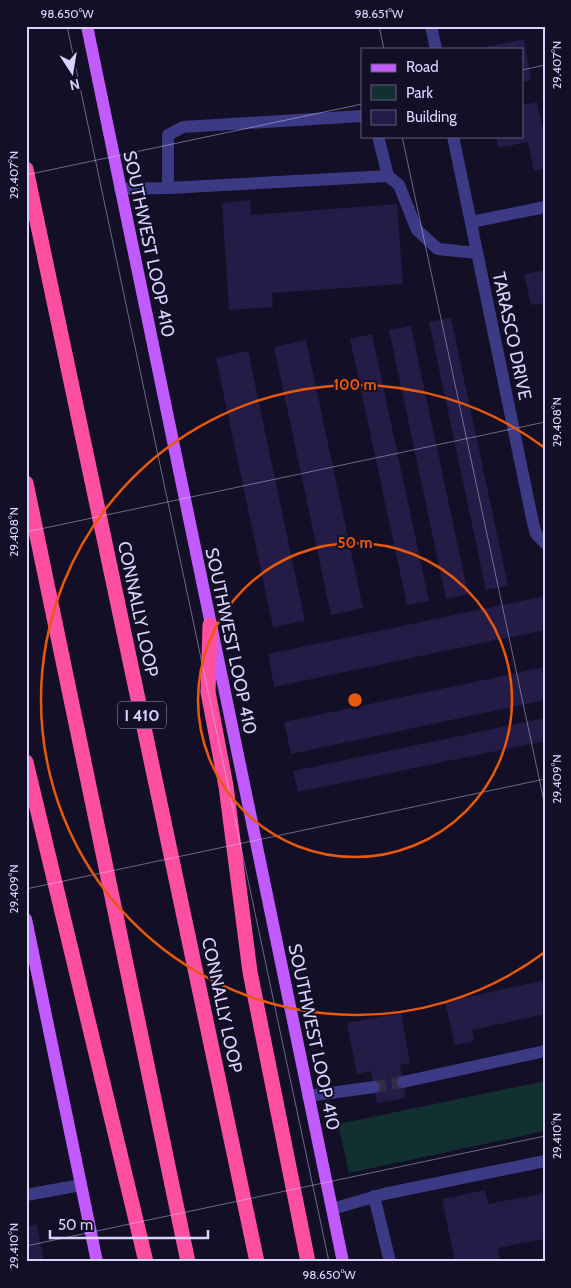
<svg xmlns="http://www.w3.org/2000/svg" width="571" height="1288" viewBox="0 0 571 1288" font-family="Cabin,sans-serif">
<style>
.green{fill:#12302f}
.building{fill:#241b47}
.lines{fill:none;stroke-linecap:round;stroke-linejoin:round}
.minor-tunnel{stroke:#312d47;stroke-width:12;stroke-dasharray:12 6;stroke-linecap:butt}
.minor{stroke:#3d3a85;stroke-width:12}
.major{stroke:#c25bff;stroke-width:12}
.highway{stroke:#ff4fa3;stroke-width:15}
.ticks{fill:none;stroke:#d9d4ff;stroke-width:1;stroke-opacity:0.45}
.ring{fill:none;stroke:#e8590c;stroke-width:2.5}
.labels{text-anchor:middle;stroke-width:4;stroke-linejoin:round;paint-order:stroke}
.shield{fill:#130f26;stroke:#9e99be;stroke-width:1}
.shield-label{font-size:16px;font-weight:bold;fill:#d9d4ff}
.street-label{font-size:18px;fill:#d9d4ff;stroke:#130f26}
.centre{fill:#e8590c;stroke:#130f26;stroke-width:2.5}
.ring-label{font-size:15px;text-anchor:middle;font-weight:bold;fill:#e8590c;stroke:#130f26;stroke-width:4;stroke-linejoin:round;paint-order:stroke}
.neatline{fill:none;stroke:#d9d4ff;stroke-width:2}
.ticks-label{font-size:12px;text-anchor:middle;fill:#d9d4ff}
</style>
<rect width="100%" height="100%" fill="#130f26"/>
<path class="green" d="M545,1081V1131L349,1173L338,1124Z"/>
<path class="building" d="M524,39L531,80L522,82V49H476Z
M537,102L545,138V169L534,171L528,142L498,148L496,136H522V105Z
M250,200L251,215L397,204L403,284L272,293L273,307L229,310L222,203Z
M545,270V303L531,305L524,274Z
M451,318L508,586L486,590L429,322Z
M411,326L468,594L446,599L389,330Z
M372,334L429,601L407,605L350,339Z
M306,340L363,608L331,615L274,347Z
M248,351L305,621L273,627L216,358Z
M545,596V630L274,687L268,654Z
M545,667V700L291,754L284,722Z
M545,718V741L298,792L293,771Z
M545,980V1014L472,1030L474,1041L455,1045L445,1002Z
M401,1013L410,1063L400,1065L406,1098L377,1103L371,1071L357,1074L347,1023Z
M485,1190L488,1204L545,1193V1239L498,1248L500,1262H455L442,1199Z
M37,1224L44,1262H26V1227Z"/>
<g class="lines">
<path class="minor-tunnel" d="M374,1087L403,1082"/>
<path class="minor" d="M431,26L436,49
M378,136L388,176
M453,136L533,523L536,534L545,543
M168,188V135L183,127L362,116
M120,189L168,188L388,176L399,185L417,230L438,249L477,253
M471,222L545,207
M403,1082L545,1051
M308,1096L374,1087
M26,1195L81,1185
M374,1196L390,1262
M332,1209L384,1194L545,1161"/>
<path class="major" d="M87,26L343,1262
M26,919L97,1262"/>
<path class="highway" d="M26,169L257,1262
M26,483L188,1262
M210,625L208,692L226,786L250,972L308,1262
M26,762L146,1262"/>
</g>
<path class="ticks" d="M67,26L329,1262M379,26L384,49M522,70L545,65M402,136L545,806M26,175L362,104M26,532L545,422M26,889L545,779M26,1246L545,1136"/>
<g class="ring">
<circle cx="355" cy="700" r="157"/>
<path d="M545 952A315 315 0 1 1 545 448"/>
</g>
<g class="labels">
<rect class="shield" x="118" y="701.5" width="48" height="27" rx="4"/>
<g class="shield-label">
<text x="142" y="721">I 410</text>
</g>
<g class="street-label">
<text transform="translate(149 244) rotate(78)" y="6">SOUTHWEST LOOP 410</text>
<text transform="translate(512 336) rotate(78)" y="6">TARASCO DRIVE</text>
<text transform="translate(138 609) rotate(78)" y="6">CONNALLY LOOP</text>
<text transform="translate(231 641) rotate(78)" y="6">SOUTHWEST LOOP 410</text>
<text transform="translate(222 1005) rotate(78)" y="6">CONNALLY LOOP</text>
<text transform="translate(314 1037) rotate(78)" y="6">SOUTHWEST LOOP 410</text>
</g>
</g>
<circle cx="355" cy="700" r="8" class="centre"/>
<g class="ring-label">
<text x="355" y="390">100 m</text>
<text x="355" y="548">50 m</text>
</g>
<rect width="571" height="1288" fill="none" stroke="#130f26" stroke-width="55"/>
<rect x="361" y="48" width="162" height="90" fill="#130f26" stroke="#625e7d"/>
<rect x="371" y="64" width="25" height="8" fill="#c25bff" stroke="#625e7d"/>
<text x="406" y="72" font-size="15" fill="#d9d4ff">Road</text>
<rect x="371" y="85" width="25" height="15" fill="#12302f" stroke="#625e7d"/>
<text x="406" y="98" font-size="15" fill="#d9d4ff">Park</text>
<rect x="371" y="110" width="25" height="15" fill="#241b47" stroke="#625e7d"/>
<text x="406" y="122" font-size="15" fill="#d9d4ff">Building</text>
<g transform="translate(72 72) rotate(168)" stroke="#130f26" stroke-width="4" paint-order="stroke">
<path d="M0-4L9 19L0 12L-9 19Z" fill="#d9d4ff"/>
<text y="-8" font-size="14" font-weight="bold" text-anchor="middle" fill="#d9d4ff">N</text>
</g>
<path d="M50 1230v8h158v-8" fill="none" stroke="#d9d4ff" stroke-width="2.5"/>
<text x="58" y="1230" font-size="15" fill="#d9d4ff" stroke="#130f26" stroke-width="4" paint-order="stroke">50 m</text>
<rect x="28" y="28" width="516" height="1232" class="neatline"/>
<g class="ticks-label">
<text x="67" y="18">98.650°W</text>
<text x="379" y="18">98.651°W</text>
<text transform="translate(557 65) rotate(-90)" y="4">29.407°N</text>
<text transform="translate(14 175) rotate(-90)" y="4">29.407°N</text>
<text transform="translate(557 422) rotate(-90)" y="4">29.408°N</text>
<text transform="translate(14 532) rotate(-90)" y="4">29.408°N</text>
<text transform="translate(557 779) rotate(-90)" y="4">29.409°N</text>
<text transform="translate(14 889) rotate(-90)" y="4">29.409°N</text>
<text transform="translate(557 1136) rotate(-90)" y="4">29.410°N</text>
<text transform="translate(14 1246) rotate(-90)" y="4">29.410°N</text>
<text x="329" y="1279">98.650°W</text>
</g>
</svg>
